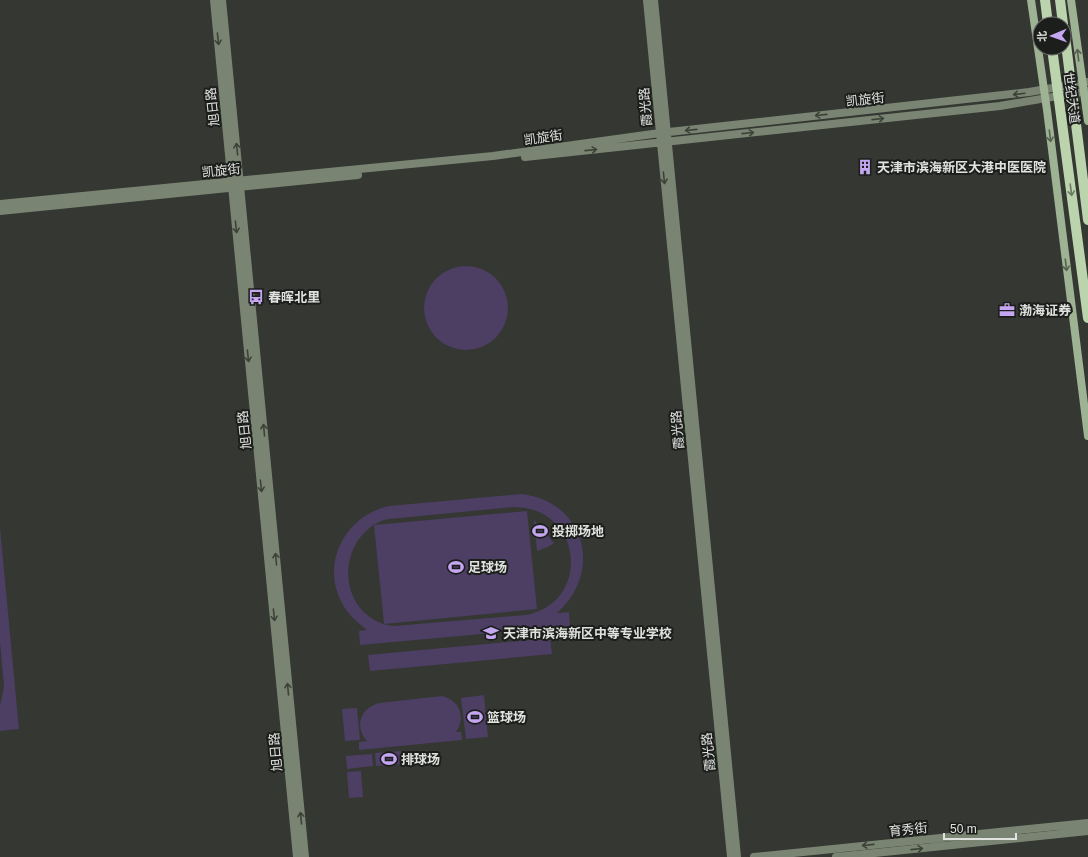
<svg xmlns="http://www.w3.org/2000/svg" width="1088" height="857" viewBox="0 0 1088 857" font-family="Arial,'Noto Sans SC',sans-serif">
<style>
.green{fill:#4d3e63;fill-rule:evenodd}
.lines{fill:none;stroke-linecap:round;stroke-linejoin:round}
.minor{stroke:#798572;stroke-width:8}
.tertiary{stroke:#798572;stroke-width:8}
.secondary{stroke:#9eb294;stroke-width:8}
.primary{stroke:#bbd4ae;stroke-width:10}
.oneway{stroke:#3d4239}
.oneway2{stroke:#566151}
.oneway3{stroke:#6c7964}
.labels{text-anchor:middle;stroke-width:4;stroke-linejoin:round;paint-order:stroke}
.street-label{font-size:13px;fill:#e0e2df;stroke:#1c1e1b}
.poi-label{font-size:13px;font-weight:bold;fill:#e0e2df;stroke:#1c1e1b;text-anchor:start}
</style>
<rect width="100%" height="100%" fill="#343732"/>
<path class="green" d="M424 308a42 42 0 1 1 84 0a42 42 0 1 1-84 0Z
M522,494C585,502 604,571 557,613L569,612L570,626L360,645L359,631L367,630C357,622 348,615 342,603C320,563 346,515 389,506ZM513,507C585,507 591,604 525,615L394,626C351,621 336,572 359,539C367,529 376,521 389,519Z
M527,511L537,609L384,624L374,525Z
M534,520L554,543L548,547L537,551Z
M0,528L19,729L0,731V706L4,686L0,642Z
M550,638L552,654L370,671L368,655Z
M484,695L488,737L466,739L461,698Z
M442,696C460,700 466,718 456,732H461L462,740L359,750V742L367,741C354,727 360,708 379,703Z
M357,708L360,740L345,741L342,709Z
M401,751L402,764L376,766L375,753Z
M372,754L373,766L347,769L346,756Z
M361,771L363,797L349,798L347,772Z"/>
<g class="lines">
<path class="minor" d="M214,0L297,857
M222,0L305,857"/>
<path class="tertiary" d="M647,0L731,857
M654,0L737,857
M525,157L1000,106L1088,91
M0,204L493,156L660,133L1029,92L1088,82
M0,211L358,175
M754,857L1088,823
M836,857L1088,831"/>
<path class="secondary" d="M1031,0L1047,110L1088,436
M1071,0L1088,121"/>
<path class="primary" d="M1045,0L1048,24
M1060,0L1063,24
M1064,28L1088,220
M1052,48L1088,318"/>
</g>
<defs><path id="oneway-shaft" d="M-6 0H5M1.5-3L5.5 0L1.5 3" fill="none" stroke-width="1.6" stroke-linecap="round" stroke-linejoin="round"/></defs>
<g class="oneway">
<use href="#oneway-shaft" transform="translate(218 39) rotate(84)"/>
<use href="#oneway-shaft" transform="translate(1019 94) rotate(173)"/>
<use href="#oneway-shaft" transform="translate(821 115) rotate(174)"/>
<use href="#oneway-shaft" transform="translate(878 119) rotate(-6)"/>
<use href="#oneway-shaft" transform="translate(691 130) rotate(174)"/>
<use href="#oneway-shaft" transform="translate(748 133) rotate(-6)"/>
<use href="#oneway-shaft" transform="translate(237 149) rotate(-96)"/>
<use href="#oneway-shaft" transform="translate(591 150) rotate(-6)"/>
<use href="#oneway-shaft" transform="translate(664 178) rotate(84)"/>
<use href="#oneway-shaft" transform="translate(236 227) rotate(84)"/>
<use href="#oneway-shaft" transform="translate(248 356) rotate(84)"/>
<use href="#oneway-shaft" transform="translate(264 430) rotate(-95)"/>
<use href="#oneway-shaft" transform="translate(261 486) rotate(84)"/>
<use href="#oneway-shaft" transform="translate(276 559) rotate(-95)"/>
<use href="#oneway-shaft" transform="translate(274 615) rotate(84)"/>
<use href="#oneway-shaft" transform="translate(288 689) rotate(-95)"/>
<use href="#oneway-shaft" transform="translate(301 818) rotate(-95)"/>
<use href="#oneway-shaft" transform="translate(868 845) rotate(174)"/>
<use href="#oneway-shaft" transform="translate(917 849) rotate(-6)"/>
</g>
<g class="oneway2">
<use href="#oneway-shaft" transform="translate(1078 55) rotate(-97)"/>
<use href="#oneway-shaft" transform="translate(1050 136) rotate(83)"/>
<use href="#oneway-shaft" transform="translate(1066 265) rotate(83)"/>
</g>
<use class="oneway3" href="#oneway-shaft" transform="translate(1071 190) rotate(82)"/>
<defs>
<symbol id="building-bare" viewBox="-9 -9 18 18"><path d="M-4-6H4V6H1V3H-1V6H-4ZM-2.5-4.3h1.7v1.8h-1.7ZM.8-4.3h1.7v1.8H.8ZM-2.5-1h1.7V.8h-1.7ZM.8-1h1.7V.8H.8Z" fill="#c5a7f1" stroke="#1c1e1b" stroke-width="2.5" paint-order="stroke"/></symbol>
<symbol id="bus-bare" viewBox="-9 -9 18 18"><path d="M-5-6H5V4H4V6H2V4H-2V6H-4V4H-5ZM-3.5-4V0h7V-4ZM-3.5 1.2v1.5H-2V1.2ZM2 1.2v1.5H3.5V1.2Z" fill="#c5a7f1" stroke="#1c1e1b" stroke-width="2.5" paint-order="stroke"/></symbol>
<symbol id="office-bare" viewBox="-9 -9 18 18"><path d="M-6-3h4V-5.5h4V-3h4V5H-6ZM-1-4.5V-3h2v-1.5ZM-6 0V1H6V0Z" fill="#c5a7f1" stroke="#1c1e1b" stroke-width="2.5" paint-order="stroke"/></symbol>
<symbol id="stadium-bare" viewBox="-9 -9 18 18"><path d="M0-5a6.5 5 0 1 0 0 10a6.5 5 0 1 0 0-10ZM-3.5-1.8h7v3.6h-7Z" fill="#c5a7f1" stroke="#1c1e1b" stroke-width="2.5" paint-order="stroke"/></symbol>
<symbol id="school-bare" viewBox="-9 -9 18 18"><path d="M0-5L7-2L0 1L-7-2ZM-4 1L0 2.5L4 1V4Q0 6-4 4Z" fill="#c5a7f1" stroke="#1c1e1b" stroke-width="2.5" paint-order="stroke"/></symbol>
</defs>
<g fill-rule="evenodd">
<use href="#building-bare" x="854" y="156" width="22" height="22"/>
<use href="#bus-bare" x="245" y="286" width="22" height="22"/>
<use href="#office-bare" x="996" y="299" width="22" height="22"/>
<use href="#stadium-bare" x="529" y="520" width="22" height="22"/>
<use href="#stadium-bare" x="445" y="556" width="22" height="22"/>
<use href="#school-bare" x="480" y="622" width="22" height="22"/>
<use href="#stadium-bare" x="464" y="706" width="22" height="22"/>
<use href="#stadium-bare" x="378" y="748" width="22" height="22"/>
</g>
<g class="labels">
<g class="street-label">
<text transform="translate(1072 98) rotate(82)" y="5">世纪大道</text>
<text transform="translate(865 99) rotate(-6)" y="5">凯旋街</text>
<text transform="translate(212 107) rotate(-96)" y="5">旭日路</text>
<text transform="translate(645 107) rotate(-95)" y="5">霞光路</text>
<text transform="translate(543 137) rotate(-8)" y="5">凯旋街</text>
<text transform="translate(221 170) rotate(-6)" y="5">凯旋街</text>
<text transform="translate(244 430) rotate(-96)" y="5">旭日路</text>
<text transform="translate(677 430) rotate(-95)" y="5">霞光路</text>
<text transform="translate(275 752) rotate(-95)" y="5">旭日路</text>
<text transform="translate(708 752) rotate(-96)" y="5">霞光路</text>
<text transform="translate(908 829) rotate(-6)" y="5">育秀街</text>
</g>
<g class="poi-label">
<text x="877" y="172">天津市滨海新区大港中医医院</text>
<text x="268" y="302">春晖北里</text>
<text x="1019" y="315">渤海证券</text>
<text x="552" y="536">投掷场地</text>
<text x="468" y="572">足球场</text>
<text x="503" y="638">天津市滨海新区中等专业学校</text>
<text x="487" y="722">篮球场</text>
<text x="401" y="764">排球场</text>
</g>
</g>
<g transform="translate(1052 36) rotate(268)"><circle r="19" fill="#1c1e1b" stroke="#6a6c69"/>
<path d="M0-3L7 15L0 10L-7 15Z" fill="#c5a7f1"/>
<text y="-6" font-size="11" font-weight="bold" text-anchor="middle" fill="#e0e2df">北</text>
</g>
<path d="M944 833v6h72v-6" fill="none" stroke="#e0e2df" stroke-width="2"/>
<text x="950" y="833" font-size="12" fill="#e0e2df" stroke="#1c1e1b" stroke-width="3" paint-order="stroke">50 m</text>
</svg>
